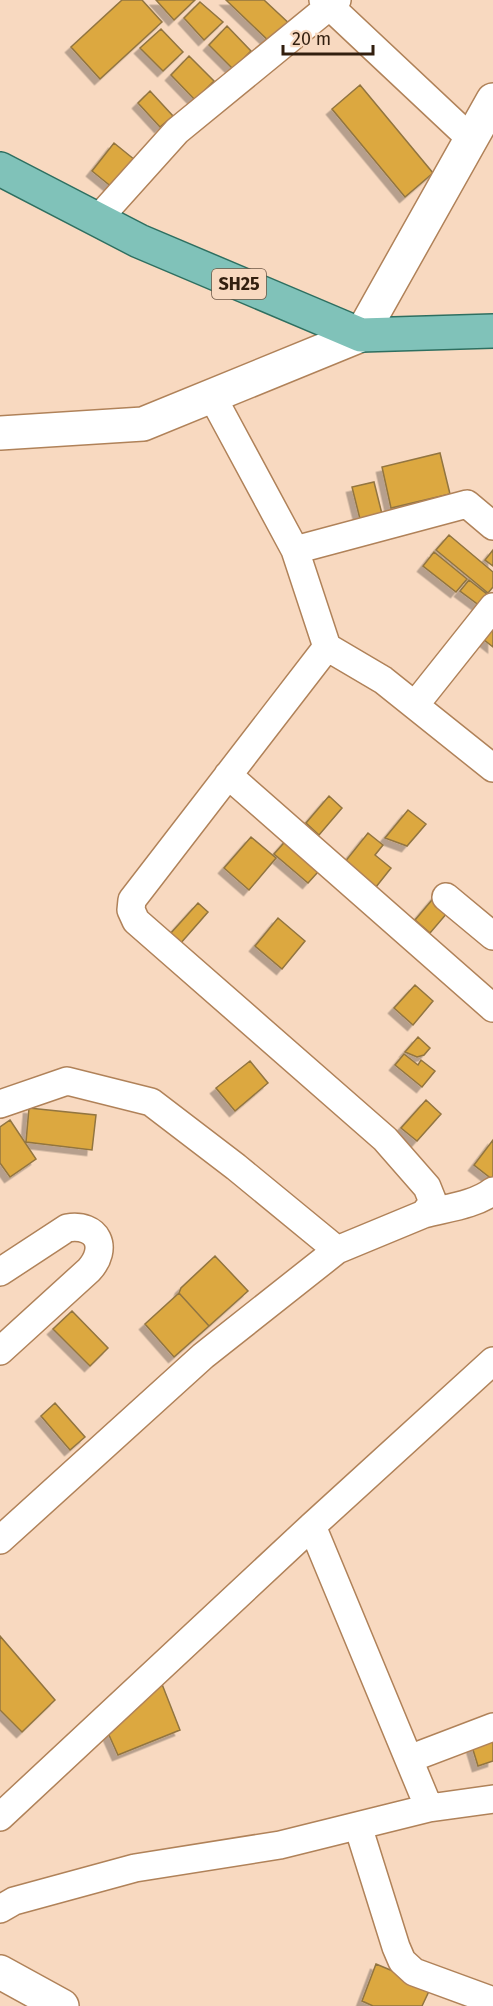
<svg xmlns="http://www.w3.org/2000/svg" width="493" height="2006" viewBox="0 0 493 2006" font-family="'Fira Sans',sans-serif">
<style>
.building{fill:#dca840;stroke:#927540;stroke-width:1.5;filter:url(#shadow)}
.lines{fill:none;stroke-linecap:round;stroke-linejoin:round}
.street-casing{stroke:#b08259;stroke-width:30}
.secondary-casing{stroke:#b08259;stroke-width:36}
.primary-casing{stroke:#2e6f60;stroke-width:36}
.street{stroke:#fff;stroke-width:27}
.secondary{stroke:#fff;stroke-width:33}
.primary{stroke:#80c2b9;stroke-width:33}
.labels{text-anchor:middle;stroke-width:4.5;stroke-linejoin:round;paint-order:stroke}
.shield{fill:#f8d9c0;stroke:#6d5744;stroke-width:1.5}
.shield-label{font-size:18px;font-weight:bold;fill:#321f0f}
</style>
<defs>
<filter id="shadow"><feDropShadow dx="-5.5" dy="5.5" stdDeviation="0" flood-color="#0004"/></filter>
</defs>
<rect width="100%" height="100%" fill="#f8d9c0"/>
<path class="building" d="M122,0H142L162,22L100,79L71,47Z
M156,0H195L174,20Z
M226,0H264L293,27L275,47Z
M200,2L223,22L204,40L184,18Z
M227,26L251,51L233,69L209,45Z
M161,29L183,52L163,71L140,48Z
M189,56L214,81L195,100L171,75Z
M360,85L433,173L405,197L332,109Z
M150,91L173,116L160,127L138,103Z
M114,143L135,160L113,188L92,171Z
M440,453L450,494L391,508L382,467Z
M374,482L382,514L360,519L352,487Z
M449,535L493,572V587L488,593L436,550Z
M493,550V566L485,560Z
M434,552L467,579L456,592L423,566Z
M469,580L488,595L480,606L460,591Z
M493,625V647L478,635Z
M329,796L342,808L319,835L306,823Z
M408,810L426,824L407,846L385,838Z
M368,833L383,845L375,855L391,868L376,887L344,863Z
M290,836L327,862L308,883L274,854Z
M251,837L276,858L249,890L224,868Z
M437,894L448,912L430,933L415,920Z
M198,903L208,912L180,944L170,934Z
M278,918L305,941L282,969L255,946Z
M415,985L433,1001L413,1025L394,1008Z
M418,1037L430,1048L424,1055L417,1057L405,1052Z
M404,1054L418,1065L421,1060L435,1071L422,1087L395,1065Z
M250,1061L268,1083L235,1111L216,1088Z
M426,1100L441,1114L417,1141L401,1128Z
M29,1108L96,1115L92,1150L26,1142Z
M10,1120L36,1159L10,1177L0,1163V1127Z
M493,1140V1180L474,1165Z
M215,1256L248,1291L209,1326L179,1293L181,1288Z
M179,1293L209,1326L174,1357L145,1324Z
M72,1311L108,1348L90,1366L53,1329Z
M55,1403L85,1437L70,1450L41,1416Z
M0,1636L55,1700L22,1732L0,1710Z
M158,1674L180,1730L118,1755L104,1724Z
M493,1733V1761L478,1766L470,1740Z
M376,1964L431,1987L422,2006H373L362,2001Z"/>
<g class="lines">
<defs>
<path id="street" d="M323,0L471,139
M97,220L177,131L337,0
M212,396L295,550L327,647L383,680L493,768
M295,550L467,504L493,526
M415,705L493,607
M228,775L493,1008
M446,897L493,936
M0,1104L67,1081L151,1102L236,1167L337,1250
M424,1214C446,1208 475,1205 493,1191
M0,1272L67,1228C98,1223 109,1248 89,1270L0,1351
M0,1540L203,1356L337,1250L424,1214L433,1202L427,1187L385,1139L136,921L131,910L132,900L327,647
M409,1759L493,1727
M429,1808L493,1799
M0,1817L312,1526L493,1361
M358,1826L396,1947L402,1961L414,1972L493,2001
M0,1909L14,1901L135,1868L280,1845L429,1808L312,1526"/>
<path id="secondary" d="M0,433L143,424L361,335L493,100
M0,1972L62,2006"/>
<path id="primary" d="M0,169L139,241L361,335L493,331"/>
</defs>
<use href="#street" class="street-casing"/>
<use href="#secondary" class="secondary-casing"/>
<use href="#primary" class="primary-casing"/>
<use href="#street" class="street"/>
<use href="#secondary" class="secondary"/>
<use href="#primary" class="primary"/>
</g>
<g class="labels">
<rect class="shield" x="212" y="269" width="54" height="30" rx="4.5"/>
<g class="shield-label">
<text x="239" y="290">SH25</text>
</g>
</g>
<path d="M283 45v9h90v-9" fill="none" stroke="#321f0f" stroke-width="3"/>
<text x="292" y="45" font-size="18" fill="#321f0f" stroke="#f8d9c0" stroke-width="4.5" paint-order="stroke">20 m</text>
</svg>
